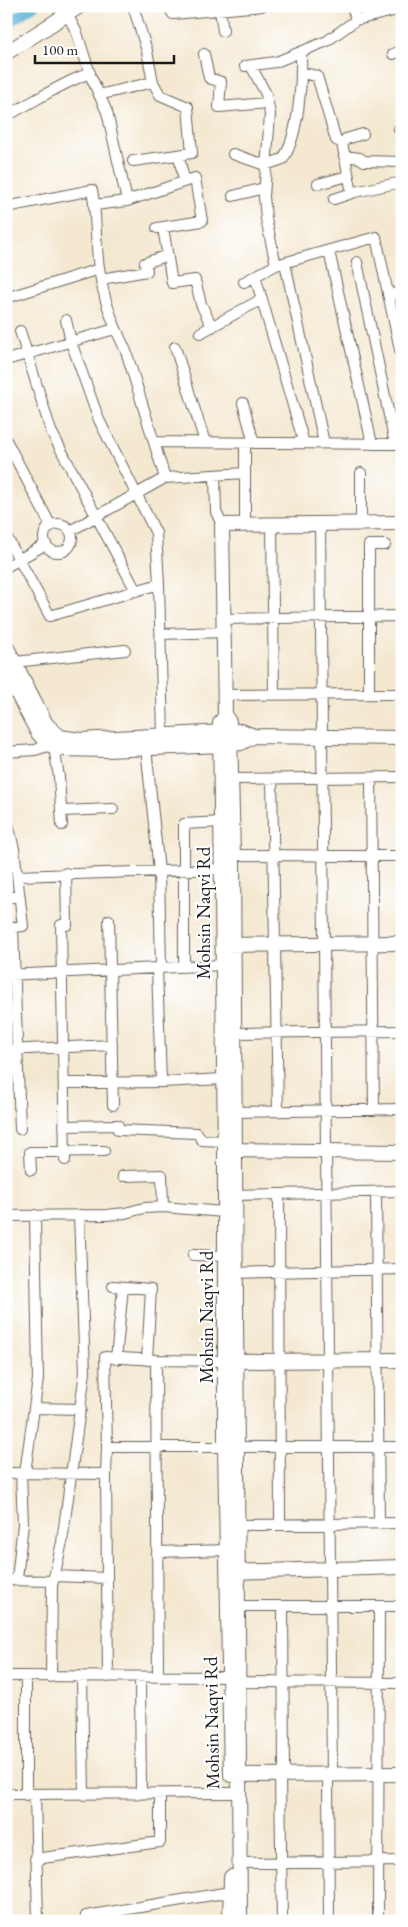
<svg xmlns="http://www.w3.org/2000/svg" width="408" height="1927" viewBox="0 0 408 1927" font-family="'EB Garamond',serif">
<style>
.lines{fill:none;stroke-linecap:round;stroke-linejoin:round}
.canal{stroke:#57b1d5;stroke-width:10}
.street-casing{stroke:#68635b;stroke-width:12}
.secondary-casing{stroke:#68635b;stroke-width:16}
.street{stroke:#fff;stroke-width:10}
.secondary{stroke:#fff;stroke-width:14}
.labels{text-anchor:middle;stroke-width:4.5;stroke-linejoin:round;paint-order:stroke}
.street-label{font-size:19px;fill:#1c1c1c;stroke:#fff}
</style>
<rect width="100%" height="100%" fill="#fff"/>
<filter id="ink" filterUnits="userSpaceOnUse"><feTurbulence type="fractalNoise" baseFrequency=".02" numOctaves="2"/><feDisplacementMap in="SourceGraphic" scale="10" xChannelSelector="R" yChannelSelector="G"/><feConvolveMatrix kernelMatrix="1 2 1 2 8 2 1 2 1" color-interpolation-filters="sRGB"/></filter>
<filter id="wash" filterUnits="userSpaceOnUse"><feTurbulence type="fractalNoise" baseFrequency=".0096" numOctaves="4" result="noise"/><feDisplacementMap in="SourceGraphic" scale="20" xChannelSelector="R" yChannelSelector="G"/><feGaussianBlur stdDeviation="1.12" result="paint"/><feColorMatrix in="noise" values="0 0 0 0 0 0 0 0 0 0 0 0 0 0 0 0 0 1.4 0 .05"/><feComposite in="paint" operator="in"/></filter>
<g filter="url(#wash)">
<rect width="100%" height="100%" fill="#f4e8d1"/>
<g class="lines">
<path class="canal" d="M6,24L34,6"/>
</g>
</g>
<g filter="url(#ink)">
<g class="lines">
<defs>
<path id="street" d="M133,6L147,51L153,82L160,95L188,107L192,153L133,161
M168,6L173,14L262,6
M352,6L356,20
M220,10L223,31
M67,14L77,33L91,77L107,112L127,201
M204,54L209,78L221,82L219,107L268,103
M393,54L402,50
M245,66L276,62L327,41L356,20L402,9
M251,66L266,94L270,114L264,196L266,219L276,265
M302,73L317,76L336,140L342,143L352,193
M99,95L153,82
M6,116C34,102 61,83 90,73
M399,129H402
M342,143L346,139L363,134
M233,154L265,165L283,159C299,134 302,83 301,53
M179,156L184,181
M344,156L360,158L364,161L402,162
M318,184L348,176
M233,196L264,188
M334,199L355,192L402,182
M95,205L127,201L195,178L202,221L157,228
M6,207L92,190C96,209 95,228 97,247C99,286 109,316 126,351L165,478
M163,227L172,283L195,280L201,304L212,327
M329,251L372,444
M357,262L395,444
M285,263L324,443
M255,276L304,443
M101,279L147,271L145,263L168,255
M244,282L276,265L376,237L402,359
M388,295L402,292
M6,298L99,269
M66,320L71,342L99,420L156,533L159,584L163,736
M20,331L51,431L136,591
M200,333L262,299
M175,347L205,442
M6,360L115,329
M243,403L254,443
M6,440L51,526
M154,442L402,444
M245,443V524
M361,473V523
M215,475L216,512L222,525
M272,524L274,695
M320,524L332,1774
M44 538a14 14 0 1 1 28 0a14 14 0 1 1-28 0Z
M70,531L165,478L245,473
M6,536L50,616L159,584
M6,567L46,544
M224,619L402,616
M161,634L224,632
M15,662L125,650
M369,694V545H385
M225,695L402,694
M54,747L59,777L62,825
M146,748L159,871L161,968
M6,752L35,750L51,745
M371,778L374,1110
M232,779L402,777
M272,779L278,1111
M61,811L113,809
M6,816L14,849L23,926L13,927L20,1129
M233,855L402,856
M17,876L222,869
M6,897H20
M109,920L113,1105
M184,966V824L221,822
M157,968L161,1082
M6,975L222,965
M234,1033L402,1031
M6,1050L112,1045
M64,1083L161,1082L224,1079
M235,1112L402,1109
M64,1126L118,1125V1130L197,1133L202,1140L225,1141
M65,1160L61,925H67L66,873
M31,1170L30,1152L104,1151
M123,1176L162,1175L163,1207
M376,1192L379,1523
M279,1194L280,1524
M236,1195L402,1191
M6,1216L107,1215L125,1213L144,1208L163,1207L224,1212
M193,1255L225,1256
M231,1273L402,1269
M113,1286L151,1289L147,1360
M116,1359L123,1287
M156,1360L158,1677
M34,1408L81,1409
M107,1447H225
M238,1447H402
M6,1473L106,1474
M25,1473L38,1379L35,1215
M239,1525L402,1523
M157,1552L227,1550
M54,1576L107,1578
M17,1579L23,1524L21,1473
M6,1580L53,1581
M239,1606H402
M283,1606L284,1775
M6,1676L236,1677
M51,1677L52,1586L62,1542L85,1372L79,1215
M82,1677L84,1795
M108,1677L106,1474L107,1447L105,1357L156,1360L225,1361
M140,1677L141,1794
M233,1682L402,1683
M328,1774L329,1921
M280,1775L282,1921
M6,1794L232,1793
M26,1795V1677
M35,1795L38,1921
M35,1859L160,1842V1794
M240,1863L402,1861
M86,1916L230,1892
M378,1921L379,1606"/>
<path id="secondary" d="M6,53L80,6
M6,646L46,724L60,737L81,740L241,731L254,736L402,738
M6,672L38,733L48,744L60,749L107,750L221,745L241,743L254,736
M225,716L220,723L225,1150V1447L231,1775
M225,945L402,943
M226,1150L402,1152
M231,1361L402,1360
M230,1572L402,1567
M233,1775L402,1774
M230,1921L231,1877
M240,1921L233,855L230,732L229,722L225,716L222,525L402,523"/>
</defs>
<use href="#street" class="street-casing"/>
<use href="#secondary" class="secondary-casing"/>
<use href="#street" class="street"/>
<use href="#secondary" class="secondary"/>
</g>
</g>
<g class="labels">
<g class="street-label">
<text transform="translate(203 913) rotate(-90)" y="7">Mohsin Naqvi Rd</text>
<text transform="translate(206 1317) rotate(-90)" y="7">Mohsin Naqvi Rd</text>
<text transform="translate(211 1723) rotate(-91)" y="7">Mohsin Naqvi Rd</text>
</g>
</g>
<rect width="408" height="1927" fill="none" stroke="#fff" stroke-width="25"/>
<path d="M35 55v8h139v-8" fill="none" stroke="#1c1c1c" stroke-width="2.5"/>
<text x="42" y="55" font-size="15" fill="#1c1c1c" stroke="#ffffff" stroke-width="4" paint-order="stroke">100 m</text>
</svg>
